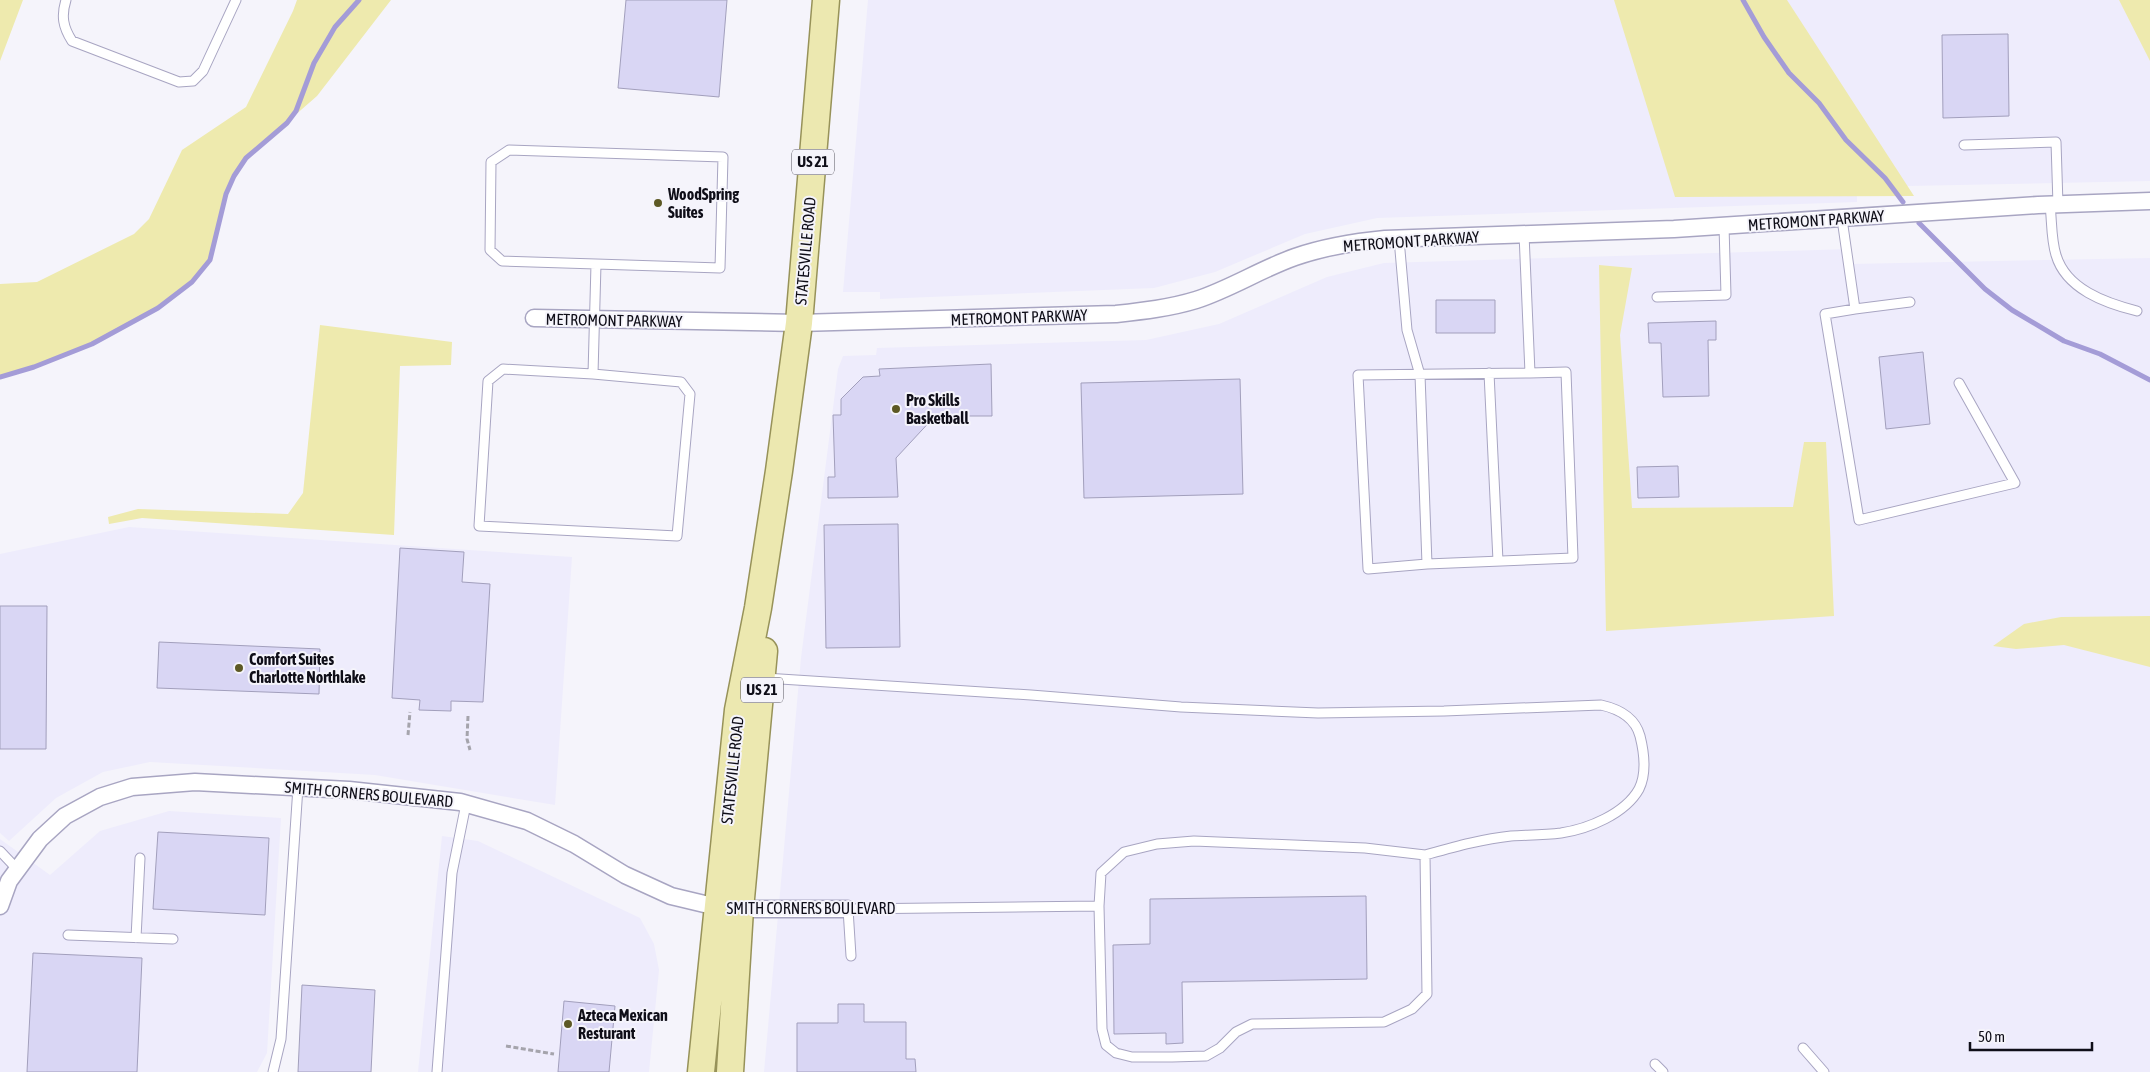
<svg xmlns="http://www.w3.org/2000/svg" width="2150" height="1072" viewBox="0 0 2150 1072" font-family="'Asap Condensed',sans-serif">
<style>
.built{fill:#eeecfc}
.green{fill:#eeeaae}
.lines{fill:none;stroke-linecap:round;stroke-linejoin:round}
.stream{stroke:#a49cd7;stroke-width:5}
.building{fill:#d9d6f4;stroke:#a29fbc}
.lane-casing{stroke:#a8a5c2;stroke-width:11}
.street-casing{stroke:#a8a5c2;stroke-width:19}
.primary-casing{stroke:#979259;stroke-width:29}
.path{stroke:#a5a4ac;stroke-width:3;stroke-dasharray:5 2.5;stroke-linecap:butt}
.lane{stroke:#fff;stroke-width:9}
.street{stroke:#fff;stroke-width:16}
.primary{stroke:#ece8b0;stroke-width:26}
.poi-dot{fill:#5d5925;stroke:#f5f4fb;stroke-width:2}
.labels{text-anchor:middle;stroke-width:4;stroke-linejoin:round;paint-order:stroke}
.shield{fill:#f5f4fb;stroke:#54535c;stroke-width:1}
.shield-label{font-size:15px;font-weight:bold;fill:#0f0e18}
.poi-label{font-size:16px;font-weight:bold;fill:#0f0e18;stroke:#f5f4fb;text-anchor:start}
.street-label{font-size:16px;fill:#0f0e18;stroke:#f5f4fb}
</style>
<rect width="100%" height="100%" fill="#f5f4fb"/>
<path class="built" d="M868,0H2150V181L1857,187V202L1377,218L1305,234L1215,272L1154,288L880,299V292H843Z
M1849,249L1850,264L2150,258V1072H764L801,658L838,369L843,356L876,355L877,348L1146,340L1219,324L1327,277L1384,263Z
M129,527L572,557L555,805L375,775L150,762L103,772L56,798L9,841L0,833V554Z
M169,811L281,818L267,1053L257,1072H0V839L50,875L100,831Z
M442,836L478,841L640,918L654,944L659,970L649,1072H418Z"/>
<path class="green" d="M0,0H23L0,61Z
M297,0H391L317,96L246,158L234,176L226,194L210,260L192,282L158,308L92,344L34,367L0,377V284L37,282L134,234L149,219L182,150L246,107L293,11Z
M1614,0H1787L1914,196L1675,197Z
M2119,0H2150V61Z
M1599,265L1632,268L1620,335L1632,508L1793,507L1804,442H1826L1834,616L1606,631Z
M320,325L452,342L451,365L400,366L394,535L142,518L109,524L108,517L138,509L288,514L303,493Z
M2150,616V667L2064,645L2016,649L1993,646L2024,624L2061,617Z"/>
<g class="lines">
<path class="stream" d="M1743,0L1764,37L1789,73L1819,103L1846,140L1885,178L1903,202
M1919,223L1985,289L2012,310L2064,341L2100,354L2150,380
M0,377L34,367L92,344L158,308L192,282L210,260L226,194L234,176L246,158L287,123L296,111L314,63L335,27L359,0"/>
</g>
<path class="building" d="M626,0H727L719,97L618,88Z
M2008,34L2009,116L1943,118L1942,35Z
M1436,300H1495V333H1436Z
M1716,321V340H1708L1709,396L1663,397L1661,343H1649L1648,323Z
M1923,352L1930,424L1886,429L1879,357Z
M991,364L992,416H935L896,458L898,497L828,498V477H835L833,415H841V399L863,377L880,376L879,369Z
M1240,379L1243,494L1084,498L1081,383Z
M1678,466L1679,497L1638,498L1637,467Z
M898,524L900,647L826,648L824,525Z
M400,548L464,552L462,582L490,584L483,702L451,701V711L419,710L420,700L392,698Z
M0,606H47L46,749H0Z
M159,642L320,649L319,694L157,688Z
M158,832L269,838L265,915L153,909Z
M1366,896L1367,979L1182,982L1183,1043L1166,1044V1033L1114,1034L1113,945L1150,944V899Z
M33,953L142,958L137,1072H27Z
M302,985L375,990L371,1072H298Z
M564,1001L615,1006L609,1072H558Z
M838,1004H864V1022H906V1059H915L916,1072H797V1023H838Z"/>
<g class="lines">
<defs>
<path id="lane" d="M66,0C61,16 63,27 72,41L179,82L193,81L203,71L236,0
M1964,145L2056,142L2058,205
M2050,205C2052,221 2051,239 2056,255C2066,289 2105,303 2137,311
M1842,219L1855,309L1825,314L1859,520L2015,483L1959,383
M1399,239L1407,330L1420,375L1427,564L1573,558L1566,372L1530,373L1524,234
M1657,297L1726,295L1724,226
M1855,309L1910,302
M1489,373L1498,561
M593,374L681,382L690,394L677,536L479,526L488,381L503,369L593,374L596,264L720,268L723,157L509,150L491,162L490,250L502,261L596,264
M1427,564L1368,569L1358,375L1530,373
M765,678L1031,695L1181,707L1318,713L1444,711L1601,705C1619,709 1635,717 1640,736C1644,752 1647,773 1639,789C1625,814 1588,829 1561,833C1544,835 1528,835 1511,836C1482,839 1454,847 1425,855
M1194,841L1365,848L1425,855L1427,994L1412,1009L1384,1022L1252,1024L1236,1032L1220,1048L1206,1056L1172,1057H1132L1116,1053L1106,1045L1102,1029L1099,906L1101,873L1124,852L1157,844Z
M0,851L17,869
M68,935L173,939
M136,938L140,858
M851,956L848,909L1099,906
M1803,1048L1824,1072
M1655,1064L1663,1072
M273,1072L281,1039L298,787
M437,1072L452,873L466,804"/>
<path id="street" d="M534,318L799,323L1116,314C1143,311 1170,308 1196,300C1230,289 1261,269 1295,257C1324,247 1354,242 1385,239L1674,229L2038,205L2150,201
M0,906L9,881L40,839L65,816L100,797L132,787L195,782L349,790L460,802L527,821L574,844L625,875L671,896L717,907L740,909H848"/>
<path id="primary" d="M701,1072L738,710L758,608L779,471L799,323L826,0
M730,1072L740,909L764,651"/>
</defs>
<use href="#lane" class="lane-casing"/>
<use href="#street" class="street-casing"/>
<use href="#primary" class="primary-casing"/>
<path class="path" d="M468,716L467,739L470,750
M408,735L410,712
M506,1046L554,1054"/>
<use href="#lane" class="lane"/>
<use href="#street" class="street"/>
<use href="#primary" class="primary"/>
</g>
<g class="poi-dot">
<circle cx="658" cy="203" r="5"/>
<circle cx="896" cy="409" r="5"/>
<circle cx="239" cy="668" r="5"/>
<circle cx="568" cy="1024" r="5"/>
</g>
<g class="labels">
<g class="shield">
<rect x="792" y="149.5" width="42" height="25" rx="4"/>
<rect x="741" y="677.5" width="42" height="25" rx="4"/>
</g>
<g class="shield-label">
<text x="813" y="167">US 21</text>
<text x="762" y="695">US 21</text>
</g>
<g class="poi-label">
<text x="668" y="200">WoodSpring<tspan x="668" dy="18">Suites</tspan></text>
<text x="906" y="406">Pro Skills<tspan x="906" dy="18">Basketball</tspan></text>
<text x="249" y="665">Comfort Suites<tspan x="249" dy="18">Charlotte Northlake</tspan></text>
<text x="578" y="1021">Azteca Mexican<tspan x="578" dy="18">Resturant</tspan></text>
</g>
<g class="street-label">
<text transform="translate(1816 220) rotate(-4)" y="6">METROMONT PARKWAY</text>
<text transform="translate(1411 241) rotate(-4)" y="6">METROMONT PARKWAY</text>
<text transform="translate(805 251) rotate(-85)" y="6">STATESVILLE ROAD</text>
<text transform="translate(1019 317) rotate(-2)" y="6">METROMONT PARKWAY</text>
<text transform="translate(614 320) rotate(1)" y="6">METROMONT PARKWAY</text>
<text transform="translate(732 770) rotate(-84)" y="6">STATESVILLE ROAD</text>
<text transform="translate(369 794) rotate(5)" y="6">SMITH CORNERS BOULEVARD</text>
<text x="811" y="914">SMITH CORNERS BOULEVARD</text>
</g>
</g>
<path d="M1970 1042v8h122v-8" fill="none" stroke="#0f0e18" stroke-width="2.5"/>
<text x="1978" y="1042" font-size="15" fill="#0f0e18" stroke="#f5f4fb" stroke-width="4" paint-order="stroke">50 m</text>
</svg>
